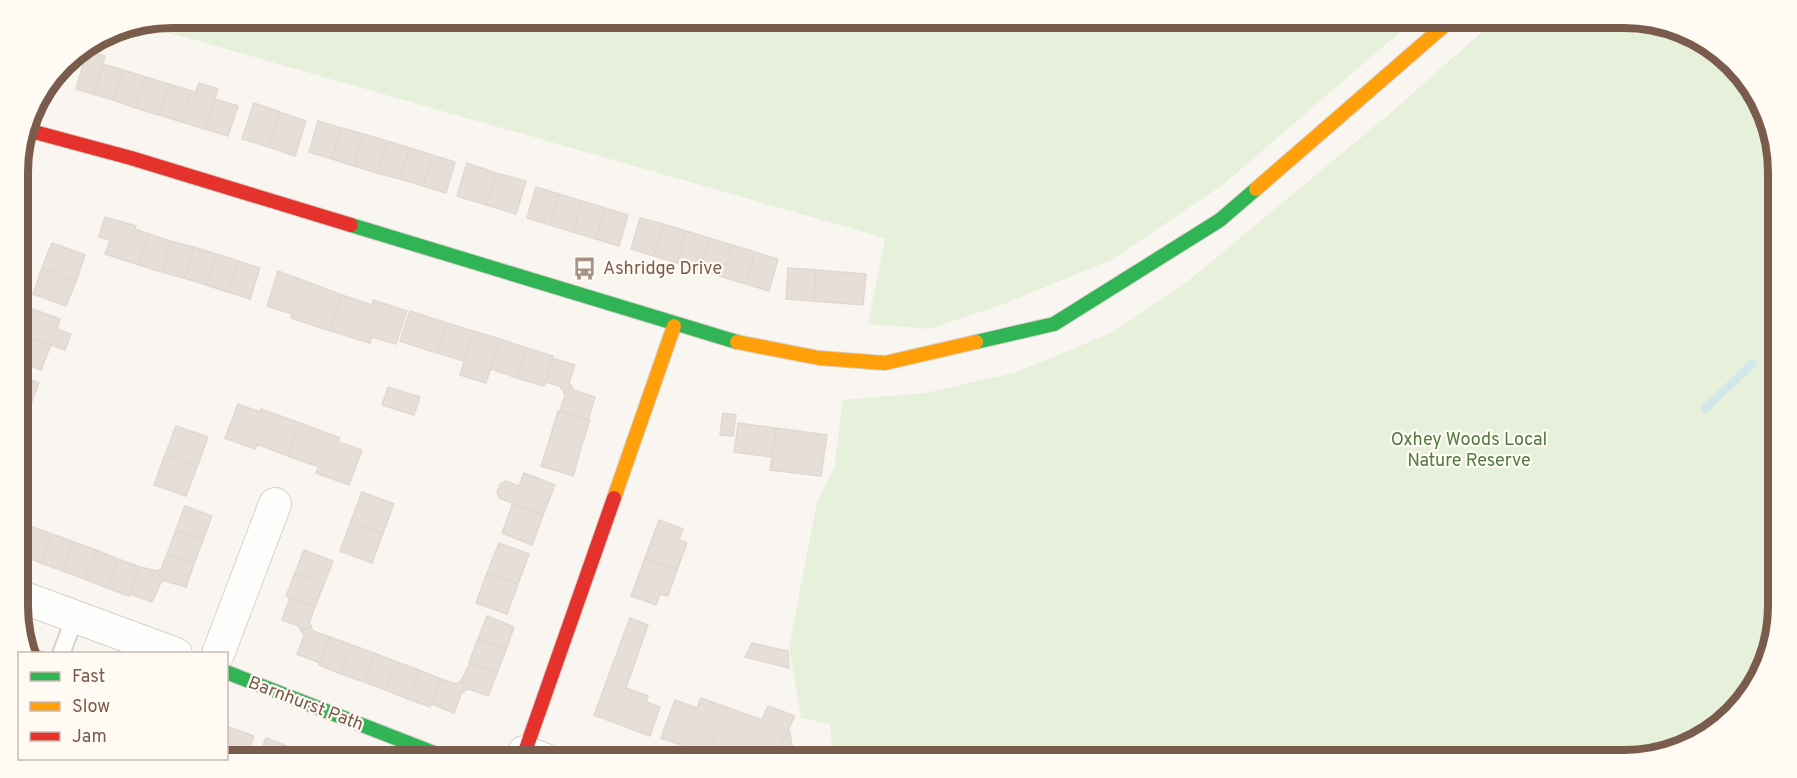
<svg xmlns="http://www.w3.org/2000/svg" width="1797" height="778" viewBox="0 0 1797 778" font-family="Overpass,sans-serif">
<style>
.green{fill:#e7f0db}
.lines{fill:none;stroke-linecap:round;stroke-linejoin:round}
.stream{stroke:#d0e8ea;stroke-width:8}
.building{fill:#e6ded7;stroke:#e2d8d2;stroke-width:1.5}
.lane-casing{stroke:#d7d1cb;stroke-width:20}
.street-casing{stroke:#d7d1cb;stroke-width:34}
.fast-casing{stroke:#d9d2cb;stroke-width:16}
.slow-casing{stroke:#d9d2cb;stroke-width:16}
.jam-casing{stroke:#d9d2cb;stroke-width:16}
.lane{stroke:#fefefd;stroke-width:16}
.street{stroke:#fefefd;stroke-width:32}
.fast{stroke:#30b455;stroke-width:14}
.slow{stroke:#ff9f0a;stroke-width:14}
.jam{stroke:#e5322d;stroke-width:14}
.labels{text-anchor:middle;stroke-width:4.5;stroke-linejoin:round;paint-order:stroke}
.poi-label{font-size:18px;fill:#7a5c4d;stroke:#fffaf3;text-anchor:start}
.park-label{font-size:18px;fill:#537a41;stroke:#fffaf3}
.street-label{font-size:18px;fill:#7a5c4d;stroke:#fffaf3}
.rim{fill:none;stroke:#7a5c4d;stroke-width:8}
</style>
<rect width="100%" height="100%" fill="#f9f5f0"/>
<path class="green" d="M173,18H1416L1224,184L1113,259L1004,304L929,329L868,324L885,238L181,36L135,25Z
M1498,18H1624L1683,30L1747,78L1778,152L1779,606L1767,664L1718,728L1634,760H833L830,724L801,718L789,647L817,502L834,468L843,400L925,393L1014,373L1111,333L1188,281L1387,116Z"/>
<g class="lines">
<path class="stream" d="M1773,343L1778,339
M1705,409L1753,363"/>
</g>
<path class="building" d="M87,51L105,56L93,94L76,89Z
M103,64L123,70L113,100L93,94Z
M123,70L146,77L136,108L113,100Z
M146,77L169,84L159,115L136,108Z
M199,83L218,89L205,129L182,122L192,91L195,93Z
M169,84L192,91L182,122L159,115Z
M215,99L238,106L228,136L205,129Z
M254,103L280,112L269,147L242,139Z
M280,112L306,121L295,156L269,147Z
M318,121L341,128L332,159L309,152Z
M341,128L364,134L354,166L332,159Z
M364,134L387,141L377,173L354,166Z
M387,141L410,148L400,179L377,173Z
M410,148L432,155L423,186L400,179Z
M432,155L455,162L446,193L423,186Z
M467,163L496,173L486,205L457,196Z
M496,173L526,181L516,214L486,205Z
M536,187L559,194L550,225L527,218Z
M559,194L582,201L573,232L550,225Z
M582,201L605,208L596,239L573,232Z
M605,208L628,215L619,246L596,239Z
M105,217L136,226L135,229L149,234L139,265L105,254L110,240L99,237Z
M640,218L663,224L654,256L631,249Z
M663,224L686,231L677,263L654,256Z
M686,231L709,238L700,270L677,263Z
M149,234L171,241L162,272L139,265Z
M709,238L732,245L723,277L700,270Z
M171,241L194,247L184,278L162,272Z
M52,243L85,255L76,281L42,268Z
M732,245L755,252L746,284L723,277Z
M194,247L216,254L206,285L184,278Z
M755,252L778,259L769,291L746,284Z
M216,254L238,261L228,292L206,285Z
M238,261L260,268L250,299L228,292Z
M42,268L76,281L66,306L33,294Z
M788,268L816,270L814,301L786,299Z
M816,270L866,274L863,305L814,301Z
M278,271L342,295L331,331L291,318L292,314L267,306Z
M342,295L372,305L373,300L407,311L396,344L372,337L370,343L331,331Z
M27,307L60,319L57,329L71,334L65,350L19,333Z
M410,311L447,323L437,353L400,341Z
M447,323L473,331L464,361L437,353Z
M473,331L500,339L486,383L460,375Z
M19,333L51,345L41,370L19,362Z
M500,339L527,348L517,378L491,369Z
M527,348L553,356L544,386L517,378Z
M552,358L575,365L569,382L572,387L563,391L560,386L545,382Z
M19,375L39,383L29,409L19,405Z
M388,387L420,397L414,415L382,405Z
M572,387L574,390L595,397L588,420L560,411L565,395L563,391Z
M238,404L260,412L261,409L300,423L288,456L257,444L255,449L225,438Z
M19,405L29,409L19,436Z
M558,411L590,420L581,448L550,438Z
M723,413L736,415L733,436L720,435Z
M300,423L340,438L338,442L362,450L349,485L316,473L319,467L288,456Z
M738,423L776,428L772,457L734,452Z
M176,426L208,437L197,467L165,455Z
M776,428L827,435L821,476L770,470Z
M550,438L581,448L573,476L541,466Z
M165,455L197,467L186,496L154,485Z
M524,473L555,485L543,515L499,498L497,492L500,484L506,481L519,486Z
M362,492L394,504L383,533L351,521Z
M513,503L543,515L532,545L502,533Z
M185,506L212,516L203,540L176,530Z
M659,520L683,529L679,540L687,543L677,570L645,558Z
M351,521L383,533L372,563L340,551Z
M19,522L30,526L19,553Z
M30,526L52,534L41,563L19,554Z
M176,530L203,540L194,564L167,554Z
M52,534L74,542L63,571L41,563Z
M74,542L96,550L85,579L63,571Z
M499,543L529,554L518,584L487,573Z
M96,550L118,559L107,588L85,579Z
M304,550L333,561L324,584L295,573Z
M167,554L194,564L186,587L162,580L157,571L161,569Z
M645,558L677,570L668,596L660,594L656,605L631,596Z
M118,559L140,567L129,596L107,588Z
M140,567L157,571L162,580L152,602L130,594Z
M295,573L324,584L315,607L286,596Z
M487,573L518,584L507,614L476,603Z
M290,597L315,607L309,623L311,626L301,631L299,626L282,620Z
M487,616L514,627L506,650L478,639Z
M630,618L648,625L626,688L648,696L646,702L660,707L650,736L594,715Z
M311,626L313,631L330,637L320,663L297,654L304,636L301,631Z
M330,637L352,645L341,674L319,665Z
M478,639L506,650L497,673L469,662Z
M752,643L788,651L789,668L745,657Z
M352,645L374,653L364,682L341,674Z
M28,646L46,653V654H31Z
M374,653L397,662L386,690L364,682Z
M397,662L419,670L408,699L386,690Z
M470,663L497,673L488,696L469,689L466,690L461,681Z
M419,670L441,679L430,707L408,699Z
M441,679L456,684L461,681L466,690L461,694L454,713L432,704Z
M701,698L726,707L709,755L661,738L675,700L697,708Z
M768,706L795,716L774,760H722L709,755L726,707L762,720Z
M226,726L254,736L245,760L198,758H226Z
M789,729L795,760H774Z
M266,738L292,748L287,760H257Z
M292,748L318,758L317,760H287Z"/>
<g class="lines">
<defs>
<path id="lane" d="M61,654L75,617"/>
<path id="street" d="M19,596L176,654
M218,654L275,504
M524,752L546,760"/>
<path id="fast" d="M351,225L737,342
M976,342L1054,324L1220,220L1256,189
M226,672L452,760"/>
<path id="slow" d="M1256,189L1453,18
M737,342L819,358L885,363L976,342
M614,498L674,326"/>
<path id="jam" d="M27,130L131,158L351,225
M522,760L614,498"/>
</defs>
<use href="#lane" class="lane-casing"/>
<use href="#street" class="street-casing"/>
<use href="#fast" class="fast-casing"/>
<use href="#slow" class="slow-casing"/>
<use href="#jam" class="jam-casing"/>
<use href="#lane" class="lane"/>
<use href="#street" class="street"/>
<use href="#fast" class="fast"/>
<use href="#slow" class="slow"/>
<use href="#jam" class="jam"/>
</g>
<defs>
<symbol id="bus-bare" viewBox="-9 -9 18 18"><path d="M-5-6H5V4H4V6H2V4H-2V6H-4V4H-5ZM-3.5-4V0h7V-4ZM-3.5 1.2v1.5H-2V1.2ZM2 1.2v1.5H3.5V1.2Z" fill="#a69286" stroke="#fffaf3" stroke-width="2.5" paint-order="stroke"/></symbol>
</defs>
<g fill-rule="evenodd">
<use href="#bus-bare" x="568" y="252" width="33" height="33"/>
</g>
<g class="labels">
<g class="poi-label">
<text x="603" y="274">Ashridge Drive</text>
</g>
<g class="park-label">
<text x="1469" y="445">Oxhey Woods Local<tspan x="1469" dy="21">Nature Reserve</tspan></text>
</g>
<g class="street-label">
<text transform="translate(306 703) rotate(21)" y="6">Barnhurst Path</text>
</g>
</g>
<path d="M0 0H1797V778H0ZM172 28H1624A144 144 0 0 1 1768 172V606A144 144 0 0 1 1624 750H172A144 144 0 0 1 28 606V172A144 144 0 0 1 172 28Z" fill="#fffaf3" fill-rule="evenodd"/>
<path class="rim" d="M172 28H1624A144 144 0 0 1 1768 172V606A144 144 0 0 1 1624 750H172A144 144 0 0 1 28 606V172A144 144 0 0 1 172 28Z"/>
<rect x="18" y="652" width="210" height="108" fill="#fffaf3" stroke="#cabbb1" stroke-width="1.5"/>
<rect x="30" y="672" width="30" height="9" fill="#30b455" stroke="#cabbb1" stroke-width="1.5"/>
<text x="72" y="682" font-size="18" fill="#7a5c4d">Fast</text>
<rect x="30" y="702" width="30" height="9" fill="#ff9f0a" stroke="#cabbb1" stroke-width="1.5"/>
<text x="72" y="712" font-size="18" fill="#7a5c4d">Slow</text>
<rect x="30" y="732" width="30" height="9" fill="#e5322d" stroke="#cabbb1" stroke-width="1.5"/>
<text x="72" y="742" font-size="18" fill="#7a5c4d">Jam</text>
</svg>
